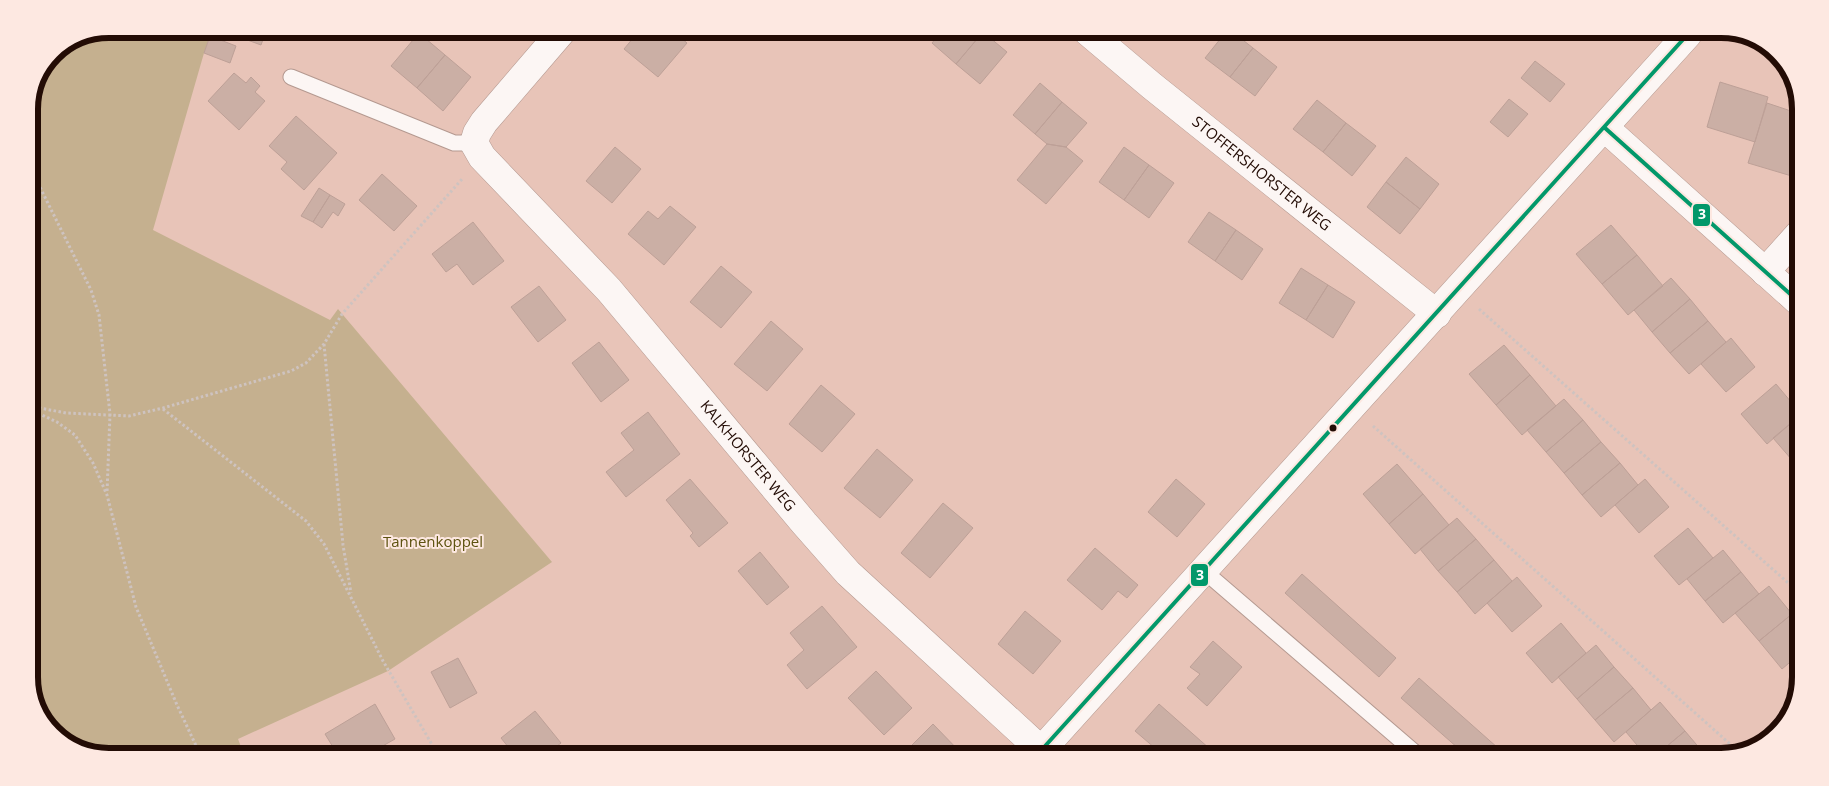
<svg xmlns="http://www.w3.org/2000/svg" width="1829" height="786" viewBox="0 0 1829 786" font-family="'Open Sans',sans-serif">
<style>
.green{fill:#c5b08f}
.building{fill:#cbafa5;stroke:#bda097}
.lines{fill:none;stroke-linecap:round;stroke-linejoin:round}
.lane-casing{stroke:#b49990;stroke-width:17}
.street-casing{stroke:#b49990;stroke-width:29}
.path{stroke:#cec3c0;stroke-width:3;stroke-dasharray:2.5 2.5;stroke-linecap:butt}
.lane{stroke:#fcf6f4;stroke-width:15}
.street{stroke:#fcf6f4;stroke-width:28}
.bus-1-casing{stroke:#fde8e1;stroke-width:8}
.bus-1{stroke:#02986a;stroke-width:4}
.bus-dot{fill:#230c05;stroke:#fde8e1;stroke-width:2}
.labels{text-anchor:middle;stroke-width:4;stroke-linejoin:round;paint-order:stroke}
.street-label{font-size:15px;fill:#230c05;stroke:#fde8e1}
.park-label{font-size:15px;fill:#5d520f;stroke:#fde8e1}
.rim{fill:none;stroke:#230c05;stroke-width:6}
.line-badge{stroke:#fde8e1;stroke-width:2}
.badge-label{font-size:14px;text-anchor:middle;font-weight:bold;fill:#fff}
</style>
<rect width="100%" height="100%" fill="#e8c4b8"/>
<path class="green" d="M109,29H207L210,36L204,53L153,230L330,320L338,309L552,562L388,671L238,739L243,752L78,751L45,726L29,683V104L52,52Z"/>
<path class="building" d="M245,29H252L265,34L261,45L242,38Z
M639,31H673L687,43L658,77L624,49Z
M941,32H983L956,64L932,43Z
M983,32L1007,52L980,84L956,64Z
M419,33L445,55L417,88L391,66Z
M1225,33H1234L1253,48L1230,77L1205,58Z
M210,36L236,46L230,63L204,53Z
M1253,48L1277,67L1255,96L1230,77Z
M445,55L471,77L443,111L417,88Z
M1535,61L1565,84L1550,102L1521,78Z
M234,73L246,83L251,77L260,86L255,92L265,101L239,130L208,101Z
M1720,82L1768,97L1755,142L1707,127Z
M1040,83L1062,102L1035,134L1013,115Z
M1509,99L1528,114L1508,137L1490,122Z
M1317,100L1346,123L1323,152L1293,129Z
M1062,102L1087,123L1066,147L1047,144L1035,134Z
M1767,103L1800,114V163L1795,177L1748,163Z
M296,116L337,153L304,190L281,169L287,162L269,146Z
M1346,123L1376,146L1352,176L1323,152Z
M1047,144L1066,147L1083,161L1046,204L1017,180Z
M615,147L641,169L612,203L586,181Z
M1124,147L1149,165L1124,200L1099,182Z
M1406,157L1439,184L1420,209L1386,182Z
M1149,165L1174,183L1149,218L1124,200Z
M382,174L417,206L394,231L359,200Z
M1386,182L1420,209L1400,234L1367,207Z
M319,188L330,195L313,222L301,216Z
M330,195L345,204L338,216L333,212L322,228L313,222Z
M670,206L696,227L664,265L628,234L648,211L658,219Z
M1209,212L1236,230L1215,261L1188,242Z
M473,222L504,261L473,285L457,264L446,272L432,254Z
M1611,225L1637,255L1602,284L1576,254Z
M1236,230L1263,249L1242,280L1215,261Z
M1637,255L1663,286L1628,315L1602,284Z
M721,266L752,292L721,328L690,302Z
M1301,268L1328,285L1306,320L1279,303Z
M1671,278L1690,299L1652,332L1634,310Z
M1328,285L1355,302L1333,338L1306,320Z
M539,286L566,320L538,342L511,307Z
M1690,299L1708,321L1670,353L1652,332Z
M771,321L803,349L767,391L734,364Z
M1708,321L1726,342L1689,374L1670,353Z
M1731,338L1755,367L1726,392L1701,364Z
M599,342L629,380L601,402L572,363Z
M1504,345L1530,375L1496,405L1469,374Z
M1530,375L1556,406L1522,435L1496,405Z
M1776,384L1797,409V418L1767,444L1741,414Z
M821,385L855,414L822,452L789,424Z
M1564,399L1583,420L1546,452L1527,430Z
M648,412L680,454L626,497L606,472L634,450L621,433Z
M1797,418V456L1792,460L1773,438Z
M1583,420L1601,442L1564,473L1546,452Z
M1601,442L1620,463L1582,495L1564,473Z
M877,449L913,480L880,518L844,488Z
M1620,463L1638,485L1601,517L1582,495Z
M1397,464L1423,494L1389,524L1363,494Z
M690,479L728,523L699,547L690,536L693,533L666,500Z
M1176,479L1205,504L1177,537L1148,512Z
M1645,479L1669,507L1639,533L1615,505Z
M1423,494L1449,525L1415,554L1389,524Z
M943,503L973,528L930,578L901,553Z
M1457,518L1476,539L1438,571L1420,549Z
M1688,528L1713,558L1679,585L1654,556Z
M1476,539L1494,560L1457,592L1438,571Z
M1095,548L1138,585L1127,598L1118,591L1102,610L1067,580Z
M1723,550L1741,572L1705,601L1687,579Z
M760,552L789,587L767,605L738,571Z
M1494,560L1512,581L1475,614L1457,592Z
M1741,572L1759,594L1723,623L1705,601Z
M1302,574L1396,658L1379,677L1285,593Z
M1517,577L1542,606L1512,632L1487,603Z
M1769,586L1792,614L1759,641L1735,613Z
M822,606L857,647L807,689L787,665L804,650L790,633Z
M1025,611L1061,641L1033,674L998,644Z
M1792,614L1795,618V658L1782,669L1759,641Z
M1561,623L1586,653L1552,683L1526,653Z
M1213,641L1242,667L1207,706L1187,688L1200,674L1190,667Z
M1596,645L1614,667L1577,699L1558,677Z
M458,658L477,693L450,708L431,672Z
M1614,667L1633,688L1595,720L1577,699Z
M876,671L912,708L884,735L848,698Z
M1419,678L1507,756H1467L1401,698Z
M1633,688L1651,710L1614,742L1595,720Z
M1660,702L1685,731L1654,757H1647L1626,732Z
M375,704L395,739L372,752H336L325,734Z
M1159,704L1210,749L1205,755H1163L1135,731Z
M535,711L561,743L548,753H513L501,738Z
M933,724L962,754H911L907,750Z
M1685,731L1707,757H1654Z"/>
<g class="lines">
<defs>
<path id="lane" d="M291,77L454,143H474
M1204,571L1419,756"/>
<g id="street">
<path id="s1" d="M563,30L484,122L477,133L474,143L482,157L609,290L804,523L848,573L1041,750"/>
<path id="s2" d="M1088,32L1152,86L1437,314"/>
<path d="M1605,128L1798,301"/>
<path d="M1765,272L1799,234"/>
<path d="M1037,755L1688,34"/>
</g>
</defs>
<use href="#lane" class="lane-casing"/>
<use href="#street" class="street-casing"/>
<path class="path" d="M29,165L91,290L99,315L110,414L107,493
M1479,309L1795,589
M324,344L343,545L351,593
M29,406L66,413L129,416L163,408L291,371L306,363L324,344L342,314L463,178
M29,409L57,422L75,435L93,463L107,495L136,607L177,705L199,752
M163,409L306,521L324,544L383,661L437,753
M1373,426L1739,752"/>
<use href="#lane" class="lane"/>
<use href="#street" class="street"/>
<defs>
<path id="bus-1" d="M1605,128L1798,301
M1037,755L1688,34"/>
</defs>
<use href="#bus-1" class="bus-1-casing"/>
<use href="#bus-1" class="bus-1"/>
</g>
<circle class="bus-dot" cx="1333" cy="428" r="4.5"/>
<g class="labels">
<g class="street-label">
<text dy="5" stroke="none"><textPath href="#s2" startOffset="224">STOFFERSHORSTER WEG</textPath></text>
<text dy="5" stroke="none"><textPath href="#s1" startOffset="561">KALKHORSTER WEG</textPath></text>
</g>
<g class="park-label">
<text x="433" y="547">Tannenkoppel</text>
</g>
</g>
<path d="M0 0H1829V786H0ZM109 38H1721A71 71 0 0 1 1792 109V677A71 71 0 0 1 1721 748H109A71 71 0 0 1 38 677V109A71 71 0 0 1 109 38Z" fill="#fde8e1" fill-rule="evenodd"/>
<path class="rim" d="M109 38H1721A71 71 0 0 1 1792 109V677A71 71 0 0 1 1721 748H109A71 71 0 0 1 38 677V109A71 71 0 0 1 109 38Z"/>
<g class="line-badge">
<rect x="1692" y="203" width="19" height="24" rx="5" fill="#02986a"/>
<rect x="1190" y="563" width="19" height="24" rx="5" fill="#02986a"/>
</g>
<g class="badge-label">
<text x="1702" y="219">3</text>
<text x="1200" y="580">3</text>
</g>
</svg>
